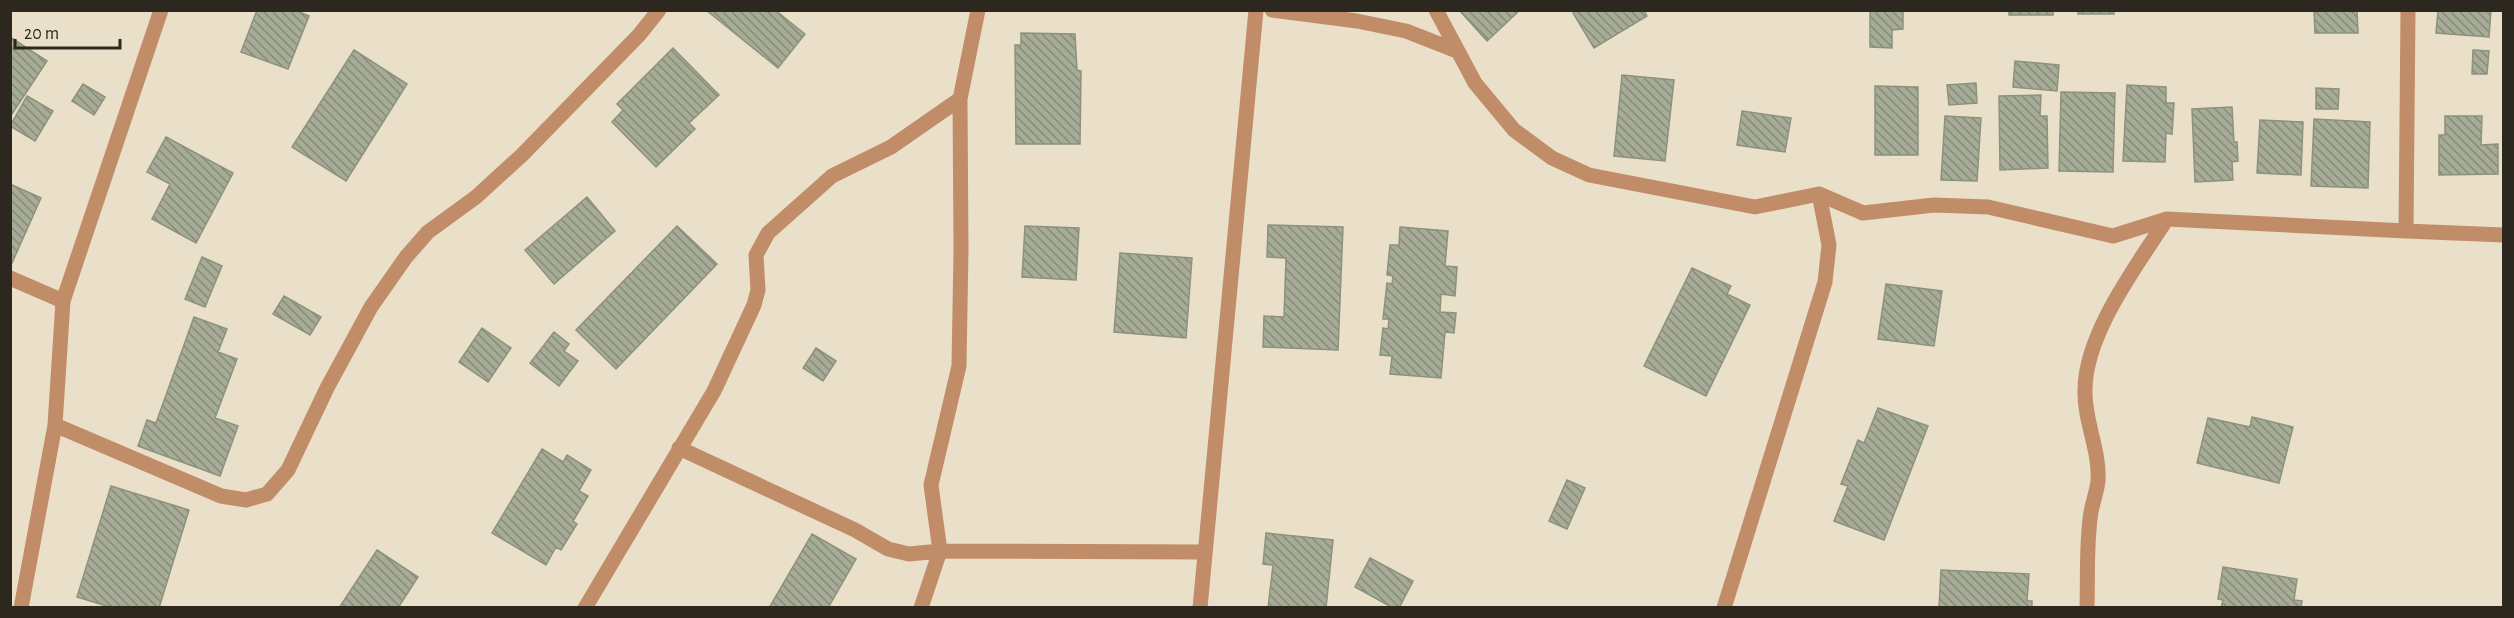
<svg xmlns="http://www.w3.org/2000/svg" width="2514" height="618" viewBox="0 0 2514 618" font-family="'Alegreya Sans',sans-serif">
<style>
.building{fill:url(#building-back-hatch);stroke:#8c927c;stroke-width:1.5}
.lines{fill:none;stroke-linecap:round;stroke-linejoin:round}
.street{stroke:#c18d68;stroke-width:15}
</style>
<defs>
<pattern id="building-back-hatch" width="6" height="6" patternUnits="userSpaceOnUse" patternTransform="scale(1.5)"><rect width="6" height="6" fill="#a6ac96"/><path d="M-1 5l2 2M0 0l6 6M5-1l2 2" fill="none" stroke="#878c7a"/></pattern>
</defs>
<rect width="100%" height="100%" fill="#eae0c9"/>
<path class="building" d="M257,10H294L309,16L288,69L241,52Z
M706,10H775L805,34L778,68Z
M1459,10H1520L1487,41Z
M1577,10H1644L1647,16L1594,48L1573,13Z
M1870,10H1903V29L1892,30V48L1870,47Z
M2009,10H2053V15H2009Z
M2078,10H2114V14H2078Z
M2314,10H2357L2358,33H2315Z
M2438,10H2491L2489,37L2436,33Z
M1021,33L1075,34L1077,70L1081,71L1080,144H1016L1015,45H1021Z
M10,37L47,61L10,117Z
M673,48L719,95L689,123L695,129L656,167L612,122L623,110L617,104Z
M354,50L407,84L346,181L292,147Z
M2473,50L2489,51L2487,74H2472Z
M2015,61L2059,65L2057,91L2013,87Z
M1622,75L1674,80L1665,161L1614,156Z
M1976,83L1977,103L1949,105L1947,85Z
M83,84L105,97L94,115L72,101Z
M2127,85L2166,87V103H2174L2172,134L2166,133L2165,162L2123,161Z
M1875,86L1918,87V155H1875Z
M2316,88L2339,89L2338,109H2316Z
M2061,92L2115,93L2113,172L2059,171Z
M2041,95L2040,116H2047L2048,168L2000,170L1999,96Z
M27,96L53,111L35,141L10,126Z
M2232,107L2234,142H2237L2238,161L2232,162L2233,180L2195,182L2192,109Z
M1742,111L1791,118L1785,152L1737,145Z
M1945,116L1981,118L1977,181L1941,180Z
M2445,116H2482L2481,145L2498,144V174L2439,175V135H2445Z
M2314,119L2370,122L2368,188L2311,186Z
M2260,120L2303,122L2301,175L2257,173Z
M166,137L233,173L196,243L152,219L170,184L147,172Z
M10,184L41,198L12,263H10Z
M587,197L615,231L554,284L525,250Z
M1268,225L1343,227L1338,350L1263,347L1264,316L1284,317L1286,258L1267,257Z
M677,226L717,264L616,369L576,330Z
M1025,226L1079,228L1076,280L1022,277Z
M1400,227L1448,231L1445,266L1457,267L1455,296L1441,294L1440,312L1456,313L1454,333L1445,332L1441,378L1390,374L1392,356L1380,355L1383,328L1388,329L1389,319H1383L1387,283L1392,284L1393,276L1387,275L1390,245H1399Z
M1120,253L1192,258L1186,338L1114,332Z
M202,257L222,266L205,307L185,299Z
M1692,268L1731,286L1727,294L1750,305L1706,396L1644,366Z
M1886,284L1942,291L1934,346L1878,339Z
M284,296L321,317L310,335L273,314Z
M194,317L227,329L218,352L237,359L215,418L238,426L220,476L138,446L147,420L156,423Z
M482,328L511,348L488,382L459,362Z
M554,332L569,344L564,351L578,361L559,386L530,363Z
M816,348L836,361L823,381L803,368Z
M1878,408L1928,426L1884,540L1834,521L1848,486L1841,484L1858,440L1864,443Z
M2252,417L2293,427L2279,483L2197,463L2208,418L2250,427Z
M542,449L563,462L567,455L591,470L579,491L588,496L573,521L577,524L561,550L556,547L546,565L492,533Z
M1567,480L1585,488L1567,529L1549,521Z
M111,486L189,510L159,608H113L77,597Z
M1266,533L1333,540L1326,608H1268L1273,565L1263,564Z
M812,534L856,559L828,608H769Z
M377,550L418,577L398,608H339Z
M1370,558L1413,581L1399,608H1393L1355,587Z
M2223,567L2297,579L2294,600L2302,601L2301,608H2221L2223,600L2218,599Z
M1941,570L2029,574L2027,601H2032V608H1939Z"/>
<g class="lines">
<path class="street" d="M1272,10L1357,21L1406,31L1457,51
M1436,10L1475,83L1514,130L1552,158L1589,175L1755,207L1819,194L1863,213L1934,205L1988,207L2113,236L2167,219L2406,231
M2408,10L2406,231L2504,235
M10,278L63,301
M55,425L221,496L246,500L267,494L288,470L327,388L371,307L406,257L428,232L476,197L522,155L639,35L659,10
M679,448L855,530L888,549L909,554L940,551L1205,552
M21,608L55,425L63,301L161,10
M585,608L714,391L754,305L758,290L756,255L768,233L832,176L891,147L960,99
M921,608L940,551L931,485L959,366L961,250L960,99L978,10
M1200,608L1256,10
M1724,608L1825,282L1829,245L1819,194
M2087,608C2088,576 2086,543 2091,512C2093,501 2097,491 2098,481C2100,450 2084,421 2085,390C2085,334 2137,265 2167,219"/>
</g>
<rect width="2514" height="618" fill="none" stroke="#2c281f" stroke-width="24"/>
<path d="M15 39v9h105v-9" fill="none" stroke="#2c281f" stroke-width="3"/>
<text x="24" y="39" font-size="18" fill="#2c281f" stroke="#eae0c9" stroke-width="4.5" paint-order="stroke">20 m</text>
</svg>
